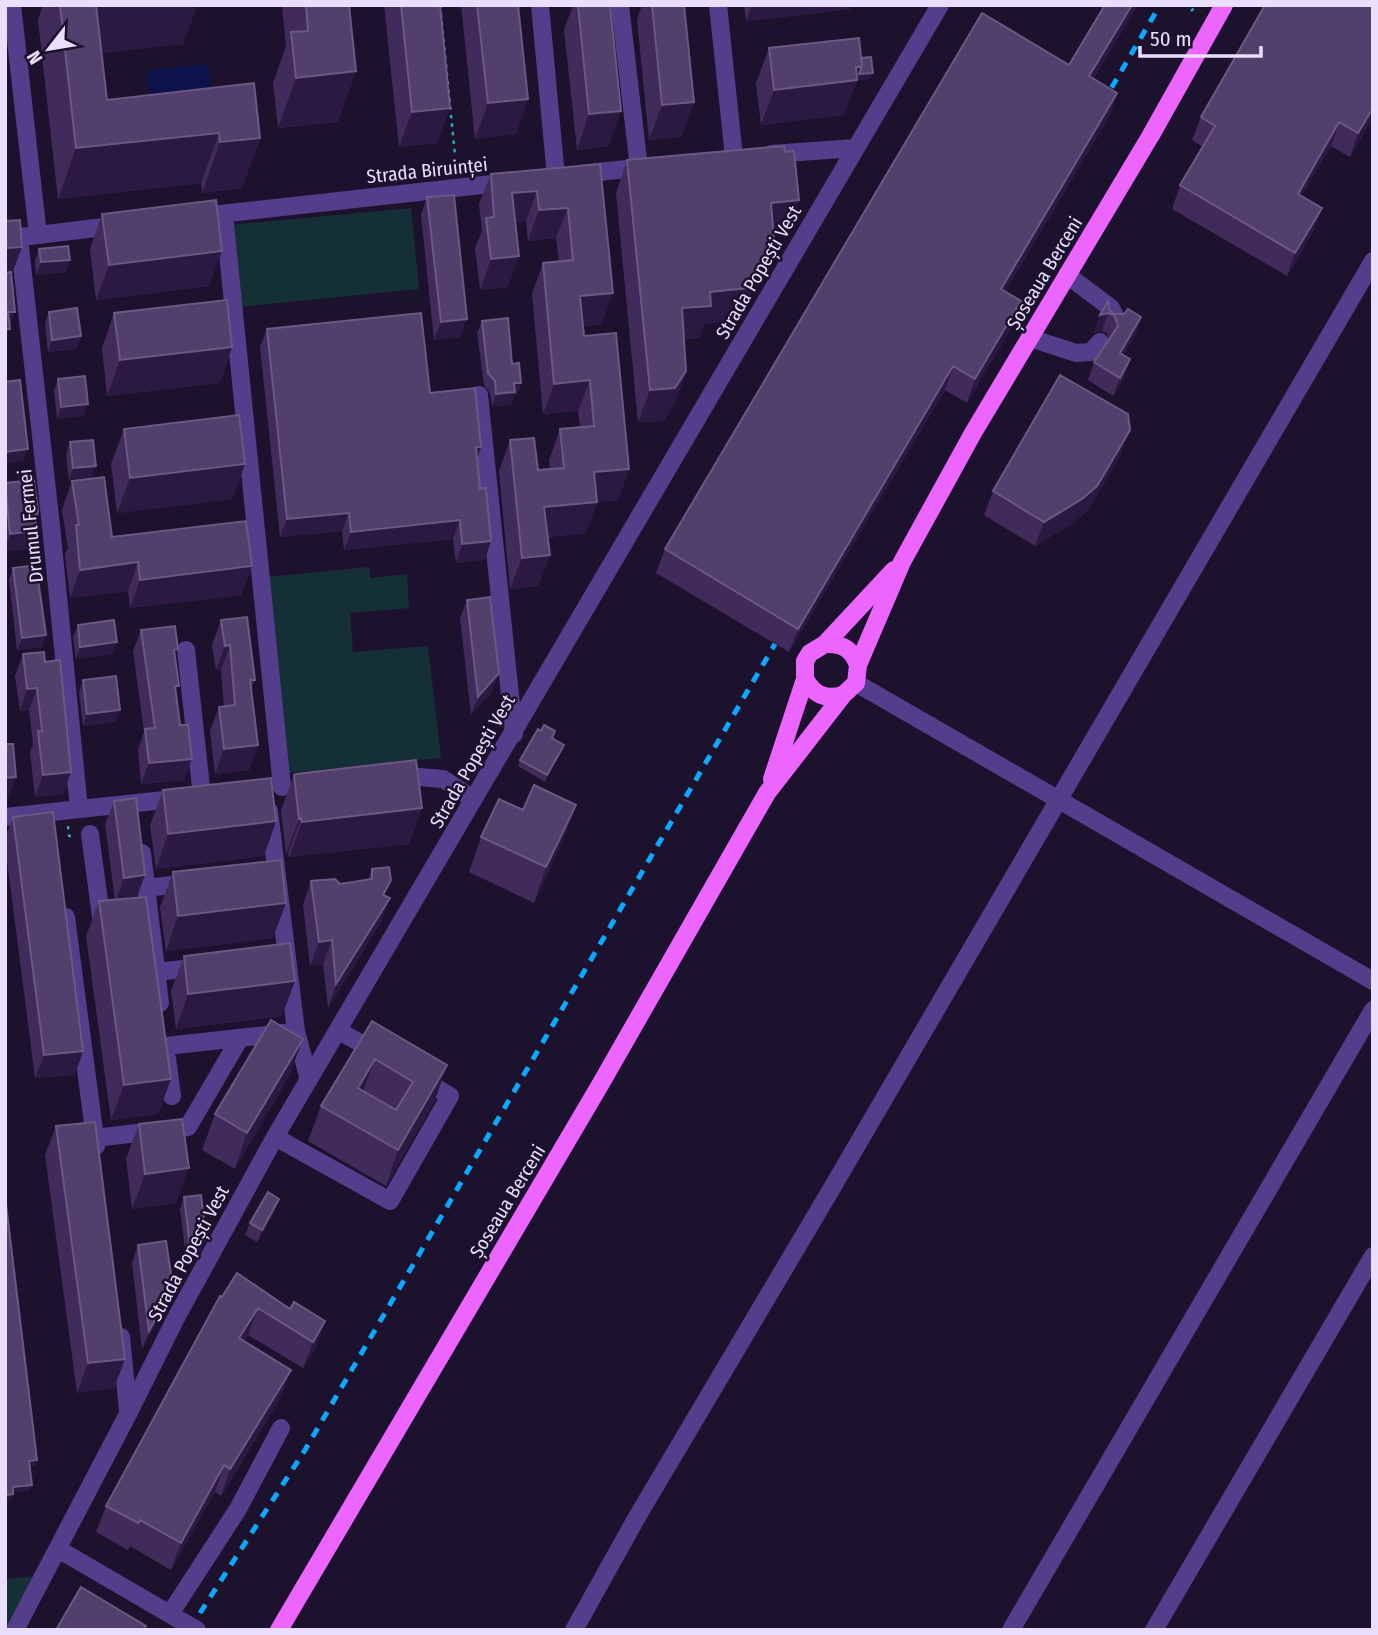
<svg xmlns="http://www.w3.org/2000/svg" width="1378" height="1635" viewBox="0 0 1378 1635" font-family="'Fira Sans Condensed',sans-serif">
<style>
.green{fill:#152f37}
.water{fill:#0c134c}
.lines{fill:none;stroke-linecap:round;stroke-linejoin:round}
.path{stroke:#32a4bf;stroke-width:2.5;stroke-dasharray:3.5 5;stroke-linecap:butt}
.minor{stroke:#543d8b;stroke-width:18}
.major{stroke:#eb65fe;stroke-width:18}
.rail{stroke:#0ba9fe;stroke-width:5;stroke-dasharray:10 9;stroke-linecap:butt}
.wall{fill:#412b5a}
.shaded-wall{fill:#2b1941}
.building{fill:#533f6c;stroke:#6b5883;stroke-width:2;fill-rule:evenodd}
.labels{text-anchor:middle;stroke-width:5;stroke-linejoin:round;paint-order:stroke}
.street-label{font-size:19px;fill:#eadeff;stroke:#1d122d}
</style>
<rect width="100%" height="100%" fill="#1d122d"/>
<path class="green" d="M411,208L419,289L239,307L230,225Z
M369,567L371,578L407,574L409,608L350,613L353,652L428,646L441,758L287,773L266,577Z
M34,1576L5,1629V1579Z"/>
<path class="water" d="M208,64L213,100L152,108L147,71Z"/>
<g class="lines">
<path class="path" d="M440,5L455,155
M1191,11L1198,5
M68,826L69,836H73"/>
<path class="minor" d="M12,5L38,235
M540,5L556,177
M620,5L639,168
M718,5L734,157
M771,154L855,148
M579,174L646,167
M224,214L282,787
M193,217L510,182
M19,238L51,526L79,809
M5,239L120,225
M1067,275L1111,308L1115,316L1112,322
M1030,338L1076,353L1091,352L1100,342
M479,395L514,734
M186,650L202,796
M856,683L1373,981
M395,775L443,779L473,799
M269,811L296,1031L309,1080
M5,817L183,798
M90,834L102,924
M142,853L160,1003
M146,888L189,883
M66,917L96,1146
M156,972L202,967
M339,1031L378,1053
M166,1046L284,1033
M167,1058L172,1096
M275,1137L390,1201L450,1096L418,1077
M95,1138L188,1127L240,1038
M121,1337L128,1410
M58,1549L197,1630
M170,1614L238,1509L281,1428
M15,1630L128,1414L176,1318L275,1137L940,5
M574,1630L637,1517L832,1188L1373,261
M1011,1630L1373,1010
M1154,1630L1373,1256"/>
<path class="major" d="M825,644C842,643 852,649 858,665
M805,679C814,695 825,700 843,695
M772,779L805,679V661L810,653L825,644L894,570
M279,1630L600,1085L767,793L843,695L856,683L858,665L902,562L973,433L1151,135L1224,5"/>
<path class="rail" d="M1102,104L1160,5
M200,1613L305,1450L775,644"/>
</g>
<path class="wall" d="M43,5H197L183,44L101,53L107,100L260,138L242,188L202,193L201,183L58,199L38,20Z
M282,5H349L356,71L338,122L278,128L273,83L286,46Z
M384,5H440L450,108L437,143L399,147Z
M461,5H518L528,99L516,134L475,139Z
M573,5H610L609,146L577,150L564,30Z
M642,5H684L694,102L681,137L649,140L637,20Z
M744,5H852L851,9L746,21Z
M1138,5L1093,79L1117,93L1109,117L1005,292L1021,301L1013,325L967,403L945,390L789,652L656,573L665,549L1069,65Z
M769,48L861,58L870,79L857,80L844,115L761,125L756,83Z
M1201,117H1373L1350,157L1331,146L1301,196L1322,208L1313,232L1287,276L1172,209L1180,185L1203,147L1192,140Z
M785,152L799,200L788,232L774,233V239L763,272L736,320L704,324L699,338L684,339L686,371L675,403L663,421L638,422L616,193L627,160Z
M600,164L602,324L583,326L584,336L629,469L618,500L597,502L586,533L548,537L550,555L538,586L510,589L499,471L510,440L538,470L550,469L549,460L560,429L580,427L578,411L543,414L532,294L543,263L559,262L556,238L528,241L526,221L515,222L508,287L480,290L475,248L482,231L479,204L491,174Z
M427,197L467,319L460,337L434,340L421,215Z
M102,214L209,286L96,300L90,249Z
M39,249L66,272L36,275L35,261Z
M1109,310L1114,314L1141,317L1135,335L1123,355L1130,359L1124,378L1113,396L1088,380L1094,362L1109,339L1107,333L1102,331L1093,333Z
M49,312L81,336L76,349L48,352L45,324Z
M114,313L232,347L220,383L107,396L102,348Z
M482,321L512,364L521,383L517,395H514L511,405L492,406L490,393L484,385L477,333Z
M267,329L430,393L481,447L477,459L485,560L456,563L453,539L344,550L342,531L280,537L260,347Z
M58,379L84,416L57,419L54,391Z
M124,429L245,464L232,499L117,513L111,464Z
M70,442L91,478L69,481L66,455Z
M1121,454L1088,510L1073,523L1035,546L984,515L993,491Z
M72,481L112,537L252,566L241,595L130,608L128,591L70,598L65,554L68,548L62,510Z
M5,483L34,531L27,549L5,552Z
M13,568L46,635L42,647L17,650L9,580Z
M467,600L493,691L471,715L460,618Z
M221,620L255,680L251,689L258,745L249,770L215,774L210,731L219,707L224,706L221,670H216L212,645Z
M78,625L112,654L76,659L73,637Z
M141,630L175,658L176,693L180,725L184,780L141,784L138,750L144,732L133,651Z
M23,654L45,662L71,772L63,794L35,797L30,753L33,744L29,710L20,711L15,676Z
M83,680L120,710L115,722L83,726L79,692Z
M553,738L564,745L545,782L518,766L520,760Z
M294,775L422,808L409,844L289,857L288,854H286L281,810Z
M163,790L276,821L264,856L156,869L150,825Z
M114,801L137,898L171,1079L158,1114L111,1120L86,936L99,901L115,900L105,824Z
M576,805L563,840L534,903L469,872L481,837L523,810Z
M13,817L75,1075L35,1078L5,845V839Z
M372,869L385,896L381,922L328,1008L323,964L310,966L303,905L311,881L340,884L368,880Z
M173,872L273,938L166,951L160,907Z
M184,956L282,1016L176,1029L171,991Z
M372,1021L447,1065L435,1100L386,1186L308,1141L321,1106Z
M290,1074L235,1169L202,1150L215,1114Z
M139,1124L176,1203L132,1209L126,1159Z
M56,1126L125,1359L114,1388L77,1393L45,1155Z
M184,1197L202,1247L197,1257L186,1258L180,1209Z
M275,1211L257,1242L245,1235L250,1223Z
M138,1245L173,1287L166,1305L142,1349L132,1263Z
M222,1297L290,1309L294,1302L316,1348L303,1368L248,1335L244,1342L281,1397L221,1496L215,1492L171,1570L130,1546L128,1550L96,1532L106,1506Z"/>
<path class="shaded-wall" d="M96,5H197L183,44L78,56Z
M752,5H852L851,9L746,21Z
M1132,5H1138L1081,100L1089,76Z
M862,66L873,73L870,79L857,80L844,115L761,125L774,90L856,67Z
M356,71L338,122L278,128L296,78Z
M1117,93L1109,117L993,313L1001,289Z
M528,99L516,134L475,139L488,103Z
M694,102L681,137L649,140L662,105Z
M450,108L437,143L399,147L412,112Z
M1373,108V117L1350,157L1358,133Z
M621,111L609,146L577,150L589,114Z
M1339,122L1331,146L1289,217L1298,194Z
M219,133L201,183L58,199L76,148Z
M260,138L242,188L202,193L220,142Z
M537,191L526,221L501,224L512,193Z
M799,200L788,232L759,235L771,203Z
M568,208L556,238L528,241L539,210Z
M1322,208L1313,232L1287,276L1295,253Z
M774,239L763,272L736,320L704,324L699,338L670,340L682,308L710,292Z
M22,247L11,277H5V248Z
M222,251L209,286L96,300L109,265Z
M519,256L508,287L480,290L491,259Z
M70,260L66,272L36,275L41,262Z
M613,293L602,324L569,327L580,296Z
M1021,301L1013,325L967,403L975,379Z
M8,312H15L5,342V321Z
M1108,313L1102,331L1093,333L1100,315Z
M1141,317L1135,335L1114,372L1120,353Z
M467,319L460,337L434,340L441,322Z
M81,336L76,349L48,352L52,340Z
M232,347L220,383L107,396L120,360Z
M1130,359L1124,378L1113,396L1120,378Z
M953,366L945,390L789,652L798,629Z
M686,371L675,403L663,421L638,422L650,390Z
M590,380L578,411L543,414L554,384Z
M514,383H521L517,395H514L511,405L492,406L496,394Z
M88,404L84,416L57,419L61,407Z
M1130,430L1121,454L1088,510L1073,523L1035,546L1044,522Z
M476,447H481L475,465Z
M28,449L23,461L5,464V452Z
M245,464L232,499L117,513L130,478Z
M96,466L91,478L69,481L73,468Z
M629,469L618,500L583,503L594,472Z
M597,502L586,533L533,538L544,507Z
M349,513L342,531L280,537L287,519Z
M460,520L453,539L344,550L351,532Z
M34,531L27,549L5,552V548L10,534Z
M491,541L485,560L456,563L462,544Z
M550,555L538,586L510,589L522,558Z
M138,562L128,591L70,598L80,570Z
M252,566L241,595L130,608L140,580Z
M46,635L42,647L17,650L22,638Z
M117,642L112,654L76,659L80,647Z
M230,645L221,670H216L225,646Z
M499,673L493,691L471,715L478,697Z
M37,688L29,710L20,711L27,689Z
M120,710L115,722L83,726L87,714Z
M258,745L249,770L215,774L224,749Z
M564,745L562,751L545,782L547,775Z
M192,759L184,780L141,784L149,763Z
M71,772L63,794L35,797L43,775Z
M16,777L10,795H5V778Z
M576,805L563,840L534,903L546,867Z
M422,808L409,844L289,857L302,822Z
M301,818L288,854H286L299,819Z
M276,821L264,856L156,869L168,834Z
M145,875L136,899L115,902L124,878Z
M390,898L381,922L328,1008L336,984Z
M286,903L273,938L166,951L178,916Z
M332,940L323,964L310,966L319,942Z
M295,981L282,1016L176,1029L188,994Z
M303,1039L290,1074L235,1169L247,1133Z
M83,1051L75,1075L35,1078L44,1055Z
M375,1059L362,1094L345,1123L358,1088Z
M447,1065L435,1100L386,1186L398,1150Z
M171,1079L158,1114L111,1120L124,1085Z
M189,1168L176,1203L132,1209L145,1174Z
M279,1199L275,1211L257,1242L262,1230Z
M206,1235L202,1247L197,1257L186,1258L190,1246Z
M173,1287L166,1305L142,1349L149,1331Z
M258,1308L248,1335L229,1365L239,1338Z
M325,1321L316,1348L303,1368L313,1342Z
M125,1359L114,1388L77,1393L88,1363Z
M291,1370L281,1397L221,1496L230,1469Z
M37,1460L35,1466L27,1467L29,1461Z
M224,1465L215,1492L171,1570L181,1543Z
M32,1485L29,1491L11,1493L13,1487Z
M13,1494L11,1500L5,1501V1495Z"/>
<path class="building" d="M60,5H96L107,100L254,83L260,138L220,142L219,133L76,148Z
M306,5H349L356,71L296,78L291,32L308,31Z
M401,5H440L450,108L412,112Z
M477,5H518L528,99L488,103Z
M578,5H610L621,111L589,114Z
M652,5H684L694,102L662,105Z
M1105,5H1132L1089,76L1117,93L1001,289L1021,301L975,379L953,366L798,629L665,549L982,13L1069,65Z
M1265,5H1373V108L1358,133L1339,122L1298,194L1322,208L1295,253L1180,185L1215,126L1201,117Z
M859,38L862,66L856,67L857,80L774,90L769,48Z
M871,57L873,73L859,74L862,66L861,58Z
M784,146L785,152L794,151L799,200L771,203L774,239L748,288L710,292L711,306L682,308L686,371L675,388L650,390L627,160Z
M600,164L613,293L580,296L584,336L616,333L629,469L594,472L597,502L544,507L550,555L522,558L510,440L534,438L538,470L564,468L560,429L594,426L590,380L554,384L543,263L573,260L568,208L539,210L537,191L512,193L519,256L491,259L486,218L494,217L491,174Z
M454,195L467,319L441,322L427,197Z
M216,200L222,251L109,265L102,214Z
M20,220L22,247L5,248V221Z
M68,246L70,260L41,262L39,249Z
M11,272L15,312H8L10,329H5V273Z
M227,300L232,347L120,360L114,313Z
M1108,301L1109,310L1114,314H1124L1128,309L1141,317L1120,353L1130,359L1120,378L1094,362L1118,326L1114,315L1108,313L1100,315Z
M77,308L81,336L52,340L49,312Z
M421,313L430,393L475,388L481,447H476L480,489L486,488L491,541L462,544L460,520L351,532L349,513L287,519L267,329Z
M508,318L512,364L519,363L521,383H514L515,392L496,394L495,381L488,373L482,321Z
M1060,375L1128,414L1130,430L1097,486L1082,499L1044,522L993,491Z
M85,376L88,404L61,407L58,379Z
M20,380L28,449L5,452V382Z
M239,415L245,464L130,478L124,429Z
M93,440L96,466L73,468L70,442Z
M104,477L112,537L246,521L252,566L140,580L138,562L80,570L76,525H79L72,481Z
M34,480L38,511L34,531L10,534L5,483Z
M36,565L46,635L22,638L13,568Z
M490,597L499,673L478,697L467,600Z
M247,617L255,680H250L258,745L224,749L219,707L235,705L230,645L225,646L221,620Z
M114,620L117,642L80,647L78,625Z
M175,626L178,649L174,650L179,686H175L180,725H188L192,759L149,763L145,729L155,728L141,630Z
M44,652L45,662L60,660L71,772L43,775L38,731H42L37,688L27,689L23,654Z
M116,676L120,710L87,714L83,680Z
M544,725L555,731L552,738L564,745L547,775L520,760L538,729L541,731Z
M5,744H13L16,777L5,778Z
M416,760L422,808L302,822L301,818L299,819L294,775L296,774Z
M271,778L276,821L168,834L163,790Z
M534,785L576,805L546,867L481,837L499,799L523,810Z
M136,798L145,875L124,878L114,801Z
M53,812L83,1051L44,1055L13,817Z
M281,860L286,903L178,916L173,872Z
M389,867L391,880L383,895L390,898L336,984L332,940L319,942L311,881L335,879L340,884L372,879V869Z
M146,897L171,1079L124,1085L99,901Z
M290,943L295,981L188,994L184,956Z
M271,1020L303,1039L247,1133L215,1114Z
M372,1021L447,1065L398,1150L321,1106ZM375,1059L413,1082L396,1110L358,1088Z
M182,1119L189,1168L145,1174L139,1124Z
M95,1122L125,1359L88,1363L56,1126Z
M268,1192L279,1199L262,1230L250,1223Z
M201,1195L206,1235L201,1245L190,1246L184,1197Z
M5,1204H6L37,1460L29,1461L32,1485L13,1487V1494L5,1495Z
M166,1241L173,1287L149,1331L138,1245Z
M237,1273L290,1309L294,1302L325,1321L313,1342L258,1308L239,1338L291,1370L230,1469L224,1465L181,1543L140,1520L138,1523L106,1506L220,1296L222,1297Z
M81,1587L146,1626L143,1630H56Z"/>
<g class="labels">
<g class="street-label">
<text transform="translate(427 170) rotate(-6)" y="7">Strada Biruinței</text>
<text transform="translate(758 272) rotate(-60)" y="7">Strada Popești Vest</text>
<text transform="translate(1044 273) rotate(-59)" y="7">Șoseaua Berceni</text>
<text transform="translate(30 526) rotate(-96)" y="7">Drumul Fermei</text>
<text transform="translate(472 761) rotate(-60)" y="7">Strada Popești Vest</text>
<text transform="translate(507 1201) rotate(-59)" y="7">Șoseaua Berceni</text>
<text transform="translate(188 1253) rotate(-62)" y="7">Strada Popești Vest</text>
</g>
</g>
<rect width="1378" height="1635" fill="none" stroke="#eadeff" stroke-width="14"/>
<g transform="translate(49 49) rotate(239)" stroke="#1d122d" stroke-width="5" paint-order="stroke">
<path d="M0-5L12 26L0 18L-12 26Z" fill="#eadeff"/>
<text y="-10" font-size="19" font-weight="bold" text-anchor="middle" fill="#eadeff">N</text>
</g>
<path d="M1140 46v10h121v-10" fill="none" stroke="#eadeff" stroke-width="3.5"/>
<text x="1150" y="46" font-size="21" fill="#eadeff" stroke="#1d122d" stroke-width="5" paint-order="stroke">50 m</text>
</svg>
